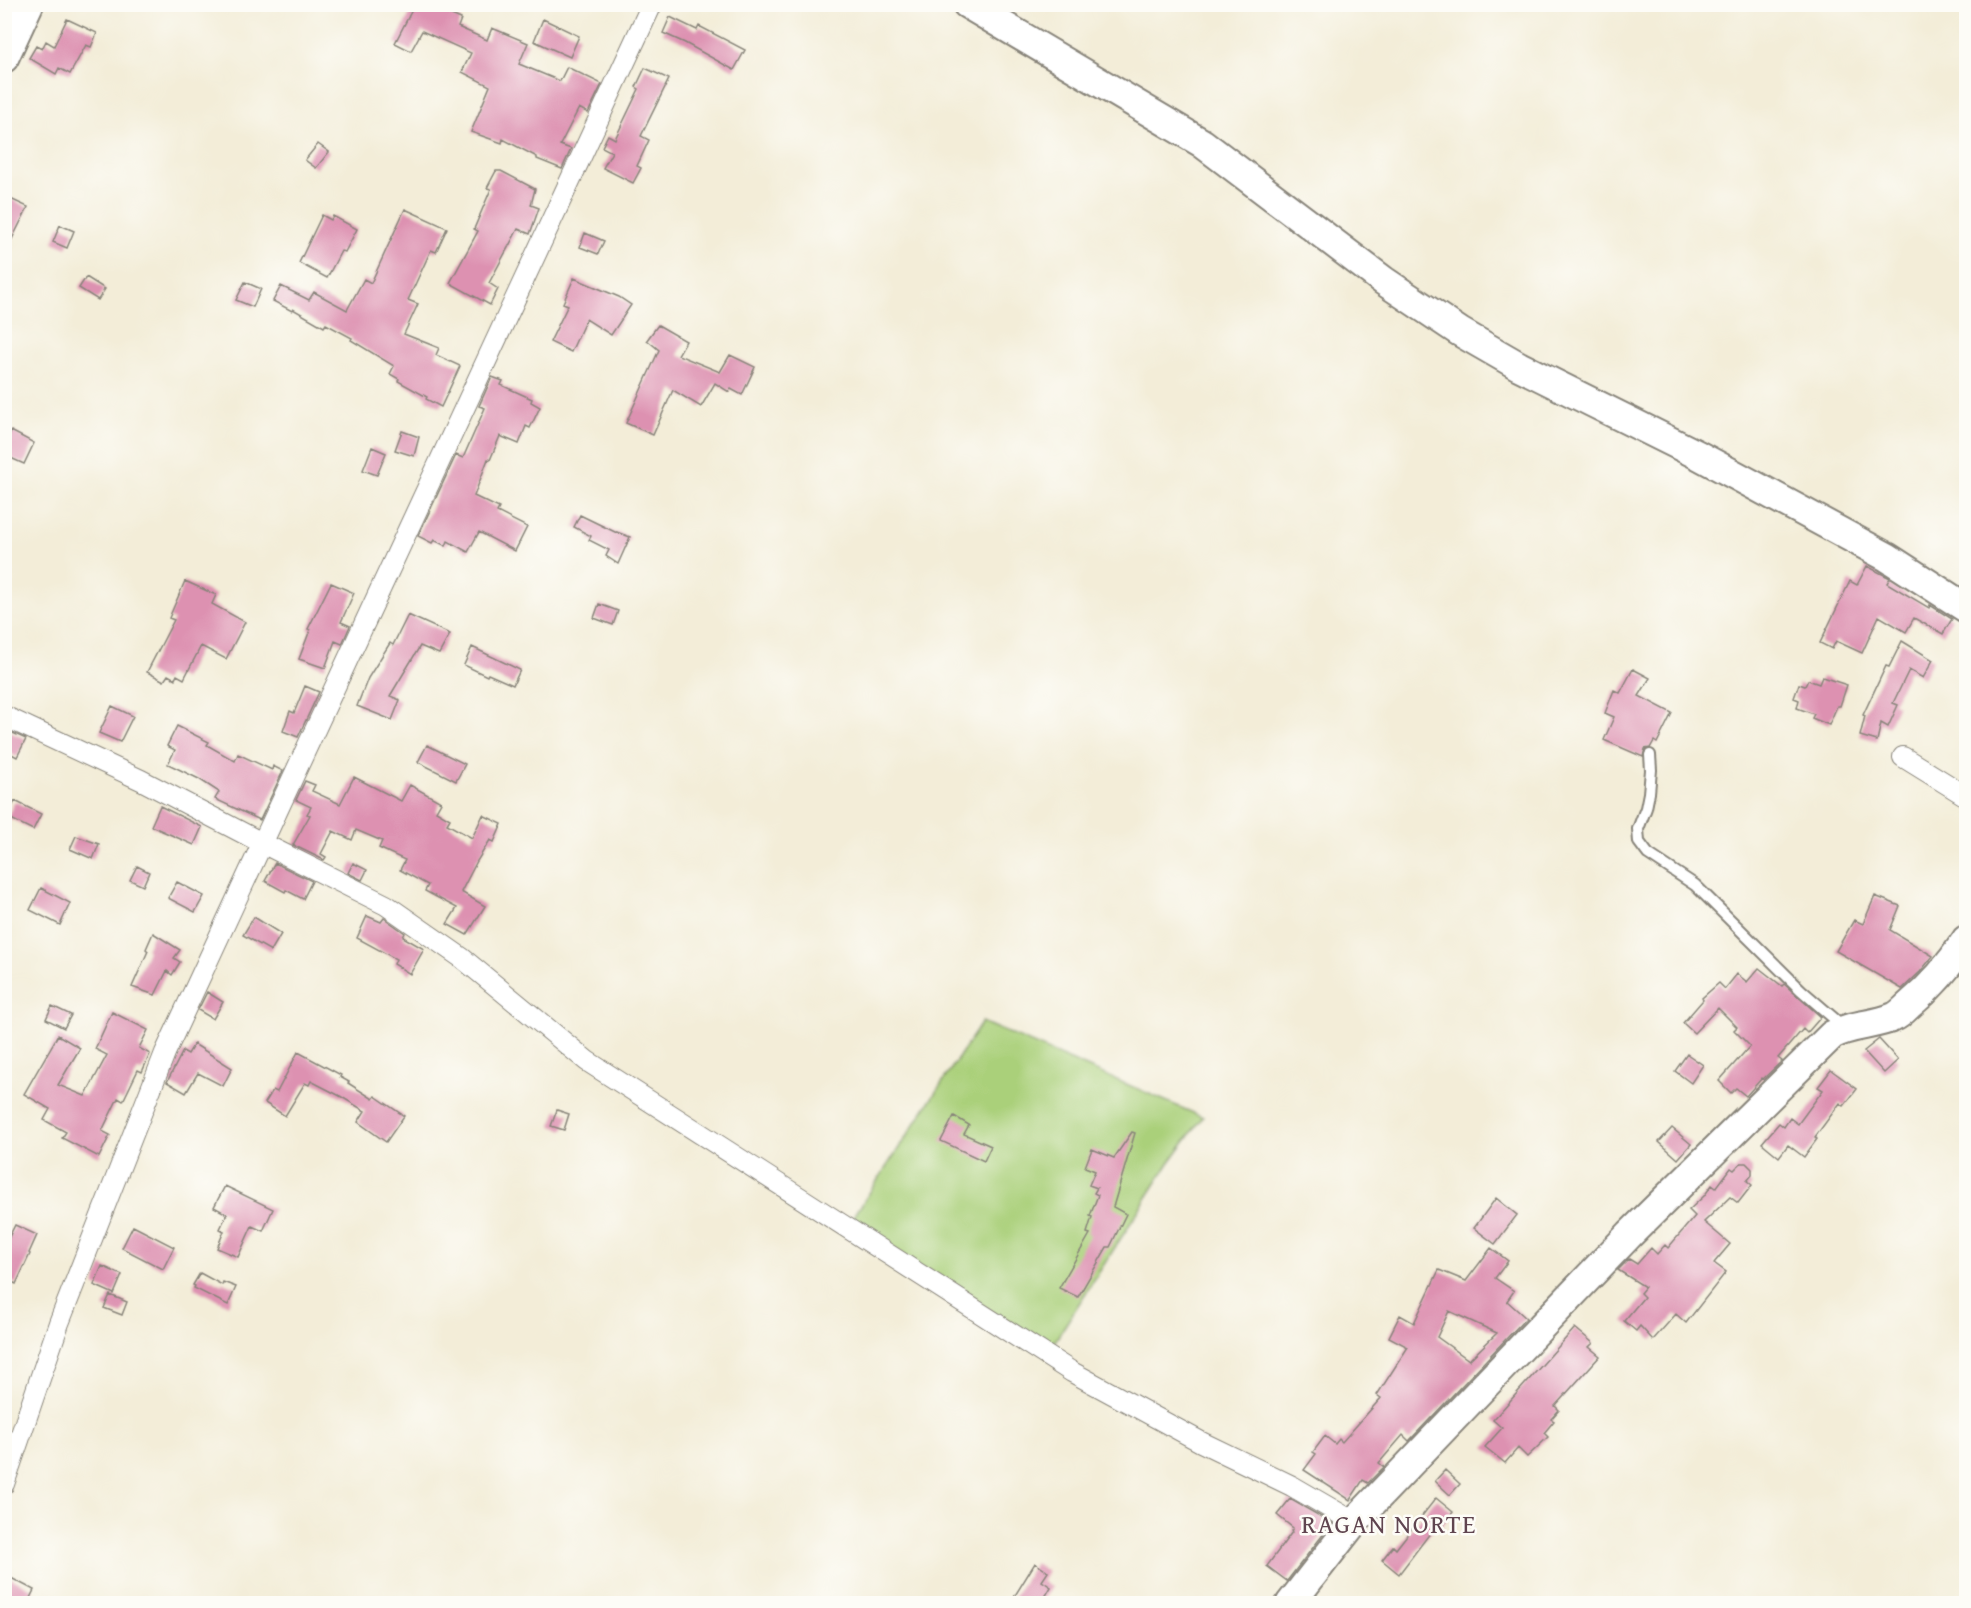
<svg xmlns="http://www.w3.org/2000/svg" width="1971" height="1608" viewBox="0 0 1971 1608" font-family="'Gentium Book Plus',serif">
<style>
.green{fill:#aad07a;stroke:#63764b;stroke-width:1.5}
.building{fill:#dd91b1;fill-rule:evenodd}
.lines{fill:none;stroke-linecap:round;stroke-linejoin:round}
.lane-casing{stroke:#88847a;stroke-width:14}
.street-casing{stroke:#88847a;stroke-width:22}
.secondary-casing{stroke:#88847a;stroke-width:32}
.lane{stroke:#fff;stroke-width:10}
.street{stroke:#fff;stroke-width:20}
.secondary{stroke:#fff;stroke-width:28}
.labels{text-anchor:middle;stroke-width:5;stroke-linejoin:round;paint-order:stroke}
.quarter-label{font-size:26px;letter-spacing:1.5px;fill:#604550;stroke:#fdfcf7}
</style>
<rect width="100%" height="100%" fill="#fdfcf7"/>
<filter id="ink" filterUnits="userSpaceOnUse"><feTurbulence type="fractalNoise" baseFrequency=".0167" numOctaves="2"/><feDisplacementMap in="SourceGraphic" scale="12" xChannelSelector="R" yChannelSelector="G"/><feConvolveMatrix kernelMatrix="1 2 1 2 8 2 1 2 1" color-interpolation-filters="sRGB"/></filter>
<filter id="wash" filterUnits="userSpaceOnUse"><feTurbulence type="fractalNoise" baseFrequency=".008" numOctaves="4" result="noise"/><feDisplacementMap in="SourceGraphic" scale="24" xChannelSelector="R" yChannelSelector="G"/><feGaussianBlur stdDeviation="1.35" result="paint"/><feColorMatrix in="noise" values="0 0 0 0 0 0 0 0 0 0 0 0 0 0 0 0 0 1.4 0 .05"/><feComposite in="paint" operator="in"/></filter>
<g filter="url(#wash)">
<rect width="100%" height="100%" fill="#f3edd8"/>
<path class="green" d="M982,1022L1203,1117L1169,1163L1048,1352L850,1222Z"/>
<g id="blocks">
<path class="building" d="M415,4H422L437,10V9L461,19L458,27L487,40L492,28L528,43L519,64L560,81L567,67L602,84L588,113L579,108L560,145L571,149L562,169L537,159V157L503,139L502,143L471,132L490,86L462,72L471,53L422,31L411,51L395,43Z
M670,17L697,30L699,26L745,50L734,70L685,43L663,33Z
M67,19L97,33L91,47L86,45L70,74L59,68L56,74L29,58L36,46L42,49L46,41L54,46Z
M543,19L579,36L570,57L534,41Z
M645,68L669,79L641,136L649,140L637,166L641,168L633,183L603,168L612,152L602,147L608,135L615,139L639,89L636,87Z
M318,144L329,152L316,168L305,160Z
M496,171H501L535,189L531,205L539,208L530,234L518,229L489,283L498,289L490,305L450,283L478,231L474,229L491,189L487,188Z
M4,196L28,207L4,255Z
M405,209L447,228L436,252L431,250L408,300L418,304L404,334L439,348L436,355L460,366L441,407L426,399L427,397L398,381L399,379L390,374L394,366L351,340L352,338L326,324L324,327L293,309L292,311L273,301L281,286L309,300L314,292L347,310L364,279L371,283Z
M322,215L331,220L333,216L357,229L345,252L341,251L327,278L299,263Z
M60,225L74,231L67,248L53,242Z
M585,233L604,241L598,254L580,247Z
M86,277L105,289L98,300L79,288Z
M574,278L619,297L631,305L611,335L586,319L571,352L550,342L568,305L563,303Z
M245,282L261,289L253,307L236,300Z
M658,325L686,341L678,355L720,372L730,355L755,367L742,395L731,389L729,392L715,383L701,407L673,390L653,435L626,423L659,350L647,340Z
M492,377L503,381L501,385L532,399L531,402L540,407L530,428L526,426L519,444L500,436L490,460L488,459L474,496L499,508L497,512L527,527L515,551L479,532L468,552L448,541L446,546L434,540L432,543L418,536L456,455L463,458L485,408L479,406Z
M11,431L34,443L24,464L4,455V445Z
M402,431L419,437L414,456L395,450Z
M372,447L386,453L377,475L363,470Z
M580,515L617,533V532L630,537L618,564L606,556L609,550L589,540L591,536L574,527Z
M1867,566L1890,578L1887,583L1929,608L1930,605L1952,619L1943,634L1914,618L1906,632L1879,616L1862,653L1836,641L1832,649L1820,643L1850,581L1857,585Z
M185,581L216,595L212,604L245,622L226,659L201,646L184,679L177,675L175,679L168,675L164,681L147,672L174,620L169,618Z
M331,583L354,593L341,622L350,626L342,644L335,641L325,668L299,659L310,630L308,629Z
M599,604L618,611L613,625L594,618Z
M408,615L450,634L439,654L420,646L390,696L400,700L392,720L357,706L368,678L390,643L393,645Z
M1902,641L1933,660L1923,678L1909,670L1893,703L1898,705L1888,727L1881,723L1877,741L1860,736L1865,716L1863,715L1886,666L1889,667Z
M472,647L520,670L513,685L488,674L487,676L464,665Z
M1633,669L1650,678L1639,696L1672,713L1657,743L1654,741L1650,748L1645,749L1643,757L1604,740L1614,717L1605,713L1614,690L1620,693Z
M1822,677L1847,685L1840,706H1837L1829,725L1812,718L1814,714L1797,708L1799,700L1794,698L1799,684L1805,686L1808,680L1819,684Z
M305,686L319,692L298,737L283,731L290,711L294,713Z
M112,706L133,716L120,742L99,733Z
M177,726L209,742L207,745L235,761L238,754L272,770L273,766L283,771L260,820L215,799L219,792L199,779L168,764L175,750L167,746Z
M4,729L26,739L17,757L4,750Z
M427,745L465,764L456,781L418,762Z
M354,777L401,801L410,785L441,802L436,811L450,819L447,824L472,838L483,815L502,824L494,842L490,840L477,861L461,892L485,906L467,935L447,924L457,908L425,891L428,885L400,870L405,860L379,848L382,841L356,830L352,840L333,831L321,854L326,857L324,860L293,845L310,815L307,814L311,807L296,800L305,781L315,785L312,791L340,804Z
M15,801L41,814L33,830L7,817Z
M160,806L202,827L194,845L151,826Z
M76,836L99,844L93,859L70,849Z
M275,863L312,881L303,899L286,890L285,892L265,881Z
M353,863L367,870L362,880L348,873Z
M137,866L149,872L143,886L130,880Z
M177,882L204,896L195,912L168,898Z
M41,888L70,903L60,925L30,910Z
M1875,896L1900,906L1890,930L1933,956L1920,972L1902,989L1836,951L1854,920L1863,924Z
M367,916L381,922L384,918L405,933L403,937L424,949L410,974L394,964L396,959L357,938Z
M254,917L281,934L271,951L243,935Z
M153,933L180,950L174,958L180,962L172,975L167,971L155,995L132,987L148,951L146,949Z
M1759,968L1782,986L1784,984L1821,1017L1807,1033L1803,1029L1778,1058L1782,1061L1763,1079L1762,1078L1746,1096L1736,1088L1731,1093L1719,1081L1750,1046L1734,1030L1737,1027L1718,1008L1694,1033L1683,1023L1703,1000L1702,998L1719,983L1725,989L1737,974L1747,982Z
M207,992L223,1002L213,1019L198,1010Z
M52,1006L71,1015L64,1028L46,1019Z
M112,1012L148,1030L139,1048L150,1054L142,1072L138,1070L123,1101L118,1098L102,1131L110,1135L99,1157L62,1138L66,1132L44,1120L50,1109L24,1094L58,1035L80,1048L58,1085L85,1096L107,1055L95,1049Z
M1879,1039L1898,1060L1884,1073L1864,1051Z
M194,1044L232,1068L223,1086L198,1073L186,1093L167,1082L183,1051L188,1054Z
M298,1052L341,1075L340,1077L349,1082L348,1083L373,1099L375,1096L404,1116L386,1142L358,1122L365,1111L340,1096L311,1081L309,1085L305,1083L285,1116L265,1103L273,1090L277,1092Z
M1687,1054L1703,1065L1691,1083L1675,1071Z
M1831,1070L1857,1089L1844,1106L1840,1103L1815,1137L1817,1139L1804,1157L1788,1145L1779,1157L1762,1143L1779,1123L1784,1127L1790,1118L1798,1124L1823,1090L1818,1087Z
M557,1110L569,1114L564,1130L551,1126Z
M954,1116L969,1125L964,1134L991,1146L984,1161L941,1141Z
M1672,1128L1691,1144L1678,1159L1659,1142Z
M1132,1132L1135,1133L1113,1207L1126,1214L1110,1247H1107L1078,1297L1059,1288L1090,1234L1087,1233L1092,1217L1090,1216L1098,1195L1094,1193L1097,1188L1089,1185L1095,1171L1085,1167L1092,1149L1114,1158Z
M1741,1163H1746L1752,1169V1175L1747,1181L1752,1185L1738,1203L1730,1197L1704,1222L1730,1244L1714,1263L1726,1272L1686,1323L1676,1314L1653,1340L1640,1326L1636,1331L1624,1321L1644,1297L1640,1293L1645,1287L1618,1270L1629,1259L1637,1264L1651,1248L1657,1254L1665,1245L1668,1248L1695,1216L1689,1210L1704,1196L1712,1185L1716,1188L1731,1168L1734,1170Z
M225,1186L273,1209L263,1231L252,1226L238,1257L217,1248L224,1231L220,1229L227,1214L214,1207Z
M1496,1198L1517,1215L1495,1244L1474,1228Z
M15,1225L37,1235L29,1253L30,1254L16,1284L4,1278V1247Z
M133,1226L174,1247L163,1269L122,1248Z
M1491,1248L1508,1261L1495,1278L1514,1291L1507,1301L1526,1318L1409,1441L1403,1435L1379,1463L1384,1467L1368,1483L1363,1480L1350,1500L1304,1470L1316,1454L1313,1452L1325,1436L1335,1444L1339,1439L1342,1442L1381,1398L1377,1395L1408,1347L1389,1337L1400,1315L1414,1323L1439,1270L1466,1281ZM1449,1311L1497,1333L1469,1360L1437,1337Z
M102,1266L122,1275L114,1294L94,1285Z
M200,1273L222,1285L223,1282L236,1287L228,1305L194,1288L195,1286L193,1285Z
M110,1295L127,1302L122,1315L104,1308Z
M1575,1328L1593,1343L1589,1347L1600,1356L1555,1406L1559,1410L1551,1419L1554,1421L1544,1433L1548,1437L1527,1457L1518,1448L1505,1463L1485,1447L1502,1428L1493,1420Z
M1445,1470L1460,1484L1450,1495L1435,1481Z
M1436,1498L1453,1512L1441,1527L1437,1524L1399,1574L1382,1560L1393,1546L1396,1549Z
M1290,1499L1332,1523L1287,1581L1267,1566L1292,1532L1291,1531L1293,1528L1277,1515Z
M1035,1563L1048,1572L1042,1581L1051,1587L1041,1604H1023L1014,1597Z
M11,1578L34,1590L27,1604H15L4,1598V1590Z"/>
</g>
</g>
<g filter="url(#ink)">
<use href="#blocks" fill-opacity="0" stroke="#88847a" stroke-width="1.5"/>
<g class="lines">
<defs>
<path id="lane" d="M1650,755L1651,770L1649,793L1646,808L1638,829L1639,842L1648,854L1695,885L1801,990L1845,1028"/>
<path id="street" d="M4,716L141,780L262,843L386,905L462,958L587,1061L1072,1372L1201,1442L1292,1486L1354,1522
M1903,757L1966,796
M4,1484L59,1323L165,1053L652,4"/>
<path id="secondary" d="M967,4L1202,143L1384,281L1460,332L1519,366L1698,455L1887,557L1966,608
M4,58L29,4
M1290,1604L1354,1522L1630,1234L1832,1035C1852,1024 1873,1026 1894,1017C1899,1015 1904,1010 1908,1006C1931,987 1950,965 1966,940"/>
</defs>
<use href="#lane" class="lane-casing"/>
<use href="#street" class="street-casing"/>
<use href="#secondary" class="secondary-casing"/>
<use href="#lane" class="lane"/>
<use href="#street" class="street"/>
<use href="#secondary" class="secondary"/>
</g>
</g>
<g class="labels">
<g class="quarter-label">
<text x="1389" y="1533">RAGAN NORTE</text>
</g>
</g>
<rect width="1971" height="1608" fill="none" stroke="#fdfcf7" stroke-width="24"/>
</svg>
